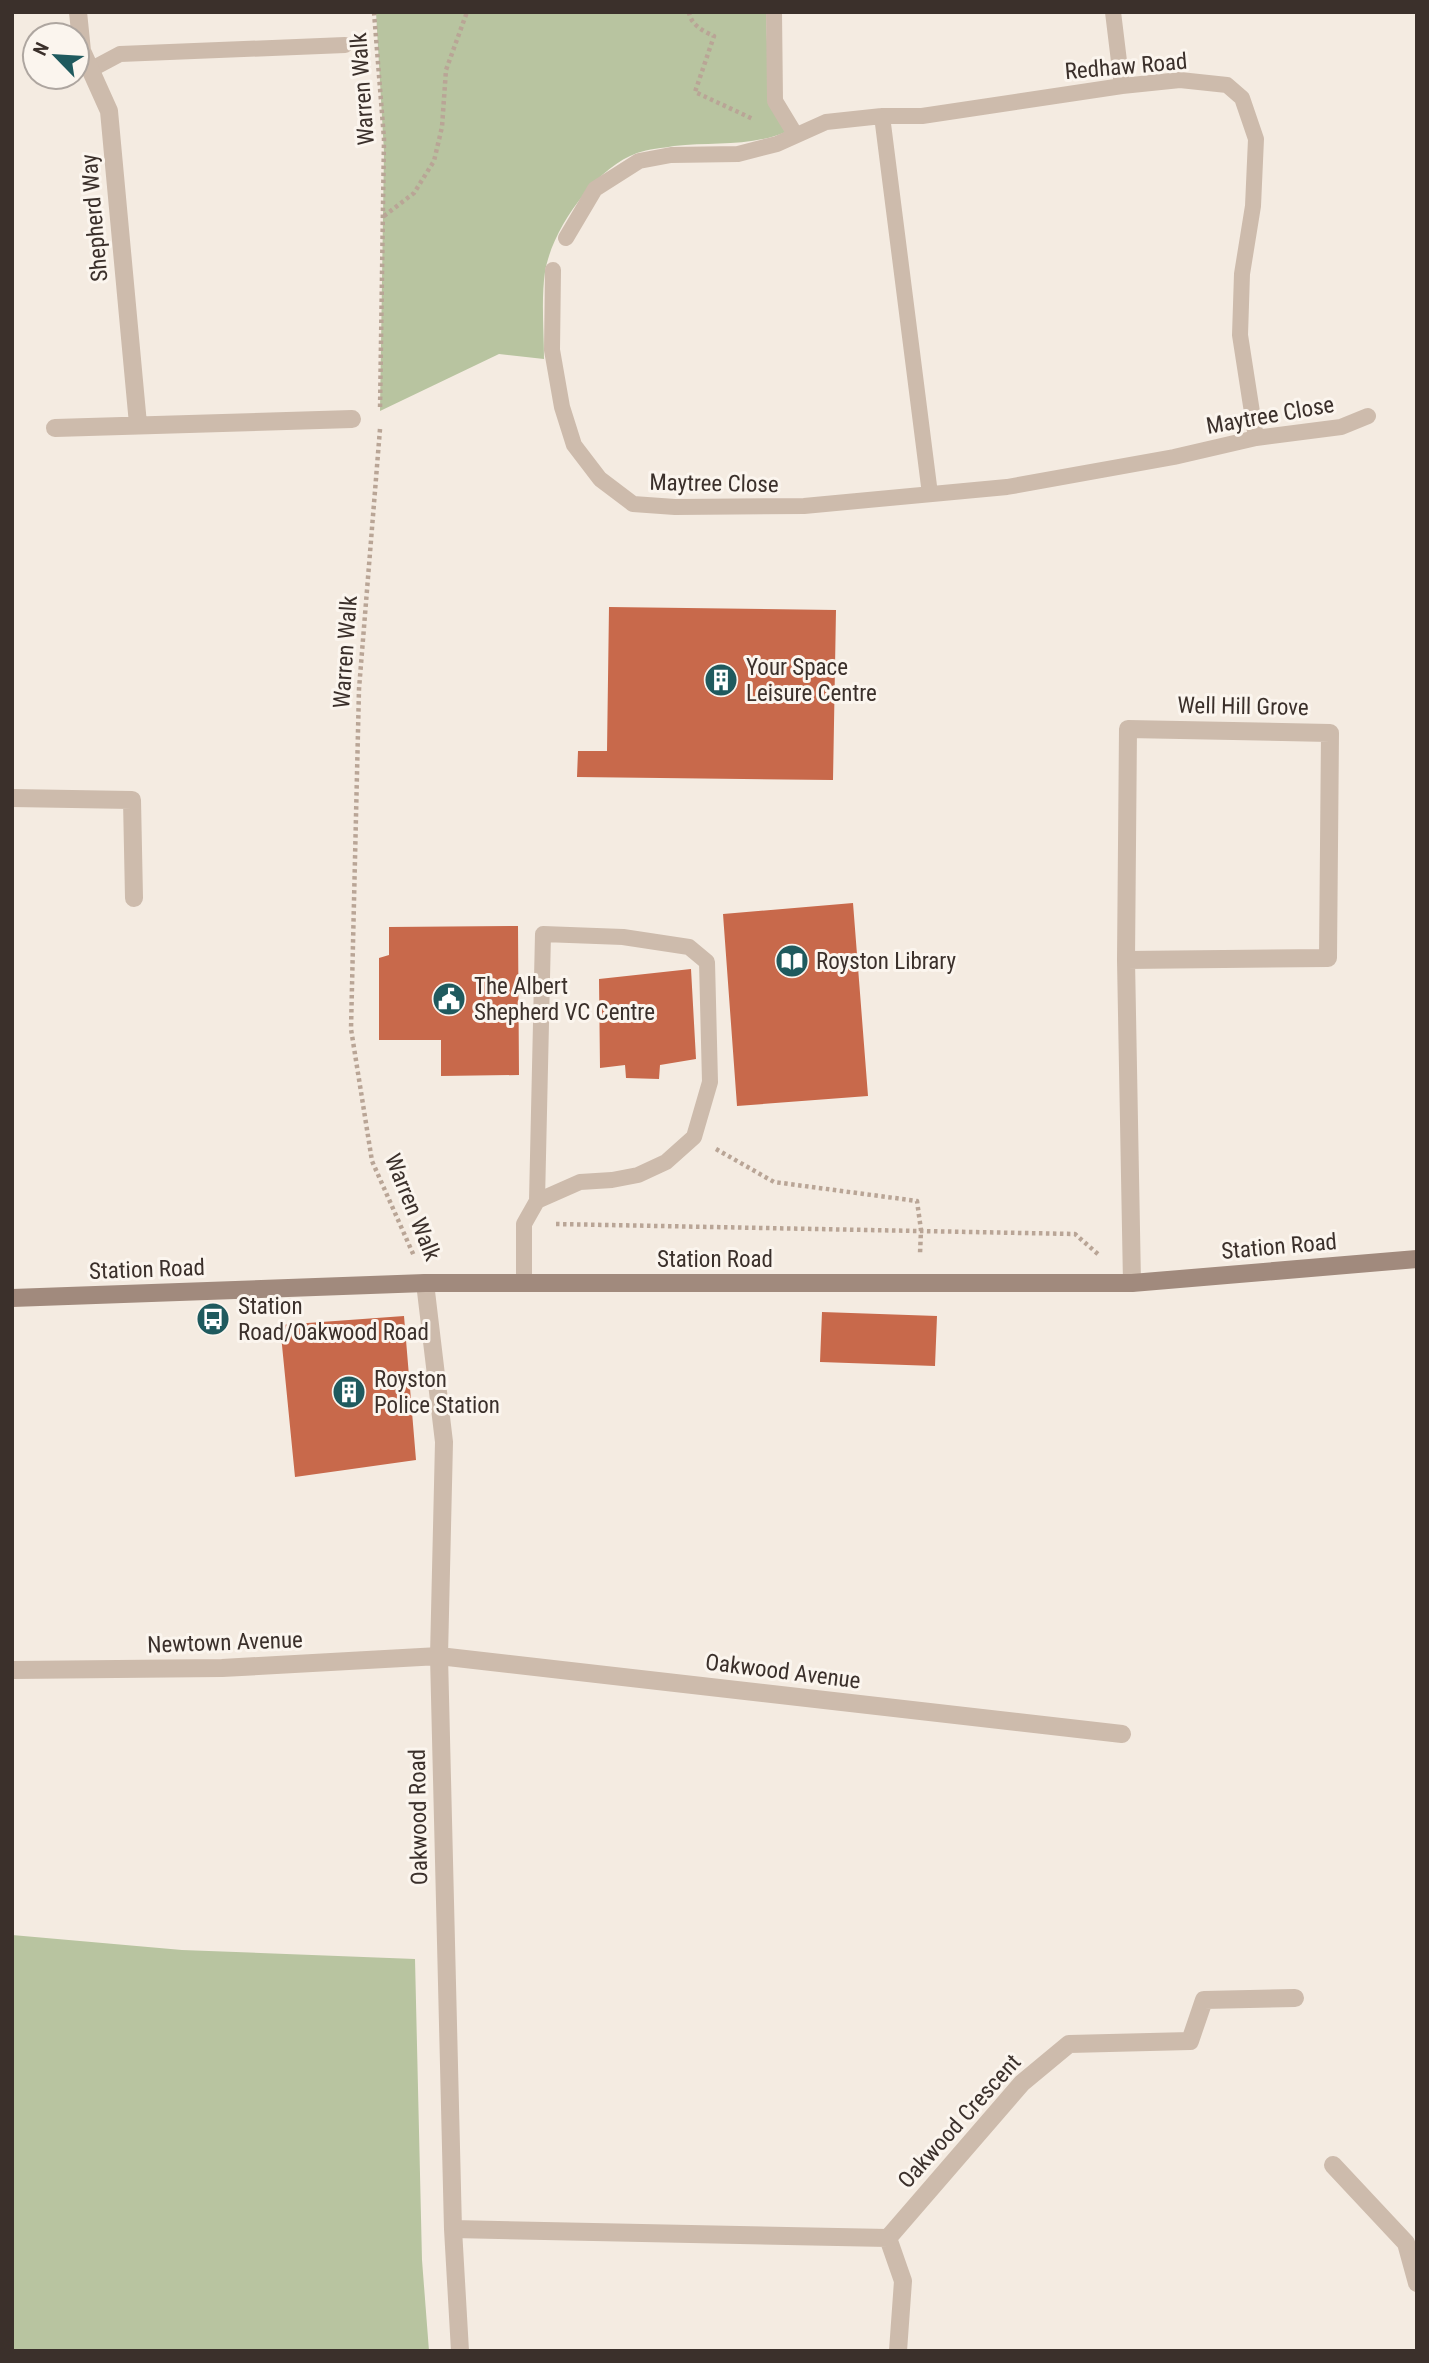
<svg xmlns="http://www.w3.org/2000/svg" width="1429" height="2363" viewBox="0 0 1429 2363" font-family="'Roboto Condensed',sans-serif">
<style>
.green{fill:#b8c4a0}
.building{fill:#c8694b}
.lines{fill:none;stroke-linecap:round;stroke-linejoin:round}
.path{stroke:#b9a596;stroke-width:4.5;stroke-dasharray:3.5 3.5;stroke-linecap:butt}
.lane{stroke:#cdbbac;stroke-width:16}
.street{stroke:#cdbbac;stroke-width:18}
.secondary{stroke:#a18a7d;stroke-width:18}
.labels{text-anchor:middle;stroke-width:6;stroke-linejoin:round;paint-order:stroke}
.street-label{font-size:23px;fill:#3b302b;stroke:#fbf5ee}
.poi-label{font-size:23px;fill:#3b302b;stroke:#fbf5ee;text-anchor:start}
</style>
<rect width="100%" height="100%" fill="#f4ebe1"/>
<path class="green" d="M376,12H766L769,104L786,132C750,147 712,142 674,146C663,148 648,149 637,153C595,168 552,229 545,272C541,299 544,332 544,359L499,354L380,411L384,152Z
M12,1935L182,1950L415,1959L422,2260L429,2351H12Z"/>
<path class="building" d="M609,607L836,610L833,780L577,777L578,751H607Z
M853,903L868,1096L737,1106L723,914Z
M518,926L519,1075L441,1076V1040H379V958L389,955V927Z
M691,969L696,1059L660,1065L659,1079L626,1078L625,1065L600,1068L599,979Z
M822,1312L937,1316L935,1366L820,1362Z
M404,1316L416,1460L295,1477L280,1325Z"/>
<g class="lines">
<path class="path" d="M374,12L384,139L380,410
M689,12C690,24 704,32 714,36L695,92L753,119
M384,216L414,193L434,161L442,127L446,70L467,12
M380,429L359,689L351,1029L372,1161L414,1256
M716,1149L774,1182L917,1201L921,1230L920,1254
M556,1224L1075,1234L1099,1255"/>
<path class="lane" d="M774,12L775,101L795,134
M1113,12L1122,86
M90,70L120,54L345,45
M882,116L930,494
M566,238L595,189L639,161L671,155L738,154L777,144L826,122L882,116H922L1122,86L1180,80L1227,85L1242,98L1256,139L1253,206L1242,274L1240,335L1256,438
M553,270L552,350L562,407L574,445L600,479L633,504L675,507L804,506L1007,487L1174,457L1256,438L1341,427L1368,416
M524,1283V1224L537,1201L580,1182L612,1180L638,1175L666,1162L694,1137L710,1082L707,962L689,947L623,937L543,934L537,1201"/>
<path class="street" d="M78,12L82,51L109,111L138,424
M55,428L352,419
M12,798L132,800L134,898
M1126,960L1328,958L1330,733L1128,729L1126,960L1132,1283
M425,1283L444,1442L439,1656L453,2229L460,2351
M12,1670L222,1668L439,1656L1122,1734
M1333,2165L1406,2243L1417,2283
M453,2229L888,2238L1022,2083L1069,2044L1190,2041L1204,2000L1295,1998
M888,2238L903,2281L898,2351"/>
<path class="secondary" d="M12,1298L425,1283H1132L1417,1259"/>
</g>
<defs>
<symbol id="building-disc" viewBox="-11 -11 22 22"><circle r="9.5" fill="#1f5a5e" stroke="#fbf5ee"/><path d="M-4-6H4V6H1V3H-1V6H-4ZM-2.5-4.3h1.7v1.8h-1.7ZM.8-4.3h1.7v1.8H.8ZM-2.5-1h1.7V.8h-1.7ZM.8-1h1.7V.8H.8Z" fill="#fff"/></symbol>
<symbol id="library-disc" viewBox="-11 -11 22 22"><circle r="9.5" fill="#1f5a5e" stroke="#fbf5ee"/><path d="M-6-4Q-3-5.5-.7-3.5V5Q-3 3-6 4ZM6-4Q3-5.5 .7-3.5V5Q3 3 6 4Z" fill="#fff"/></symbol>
<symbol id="civic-disc" viewBox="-11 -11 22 22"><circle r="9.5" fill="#1f5a5e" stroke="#fbf5ee"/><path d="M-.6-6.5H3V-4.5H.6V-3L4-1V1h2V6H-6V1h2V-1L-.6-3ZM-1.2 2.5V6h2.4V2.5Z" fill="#fff"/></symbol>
<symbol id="bus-disc" viewBox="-11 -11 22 22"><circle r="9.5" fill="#1f5a5e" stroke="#fbf5ee"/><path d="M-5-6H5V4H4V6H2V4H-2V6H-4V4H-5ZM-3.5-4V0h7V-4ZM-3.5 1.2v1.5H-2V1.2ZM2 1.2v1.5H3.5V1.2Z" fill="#fff"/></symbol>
</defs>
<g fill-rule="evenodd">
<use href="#building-disc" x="702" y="661" width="38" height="38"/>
<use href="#library-disc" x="773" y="942" width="38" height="38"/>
<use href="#civic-disc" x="430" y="980" width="38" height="38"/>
<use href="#bus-disc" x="194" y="1300" width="38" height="38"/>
<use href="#building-disc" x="330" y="1373" width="38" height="38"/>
</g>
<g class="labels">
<g class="street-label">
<text transform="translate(1126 66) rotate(-5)" y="8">Redhaw Road</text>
<text transform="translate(362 89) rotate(-94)" y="8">Warren Walk</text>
<text transform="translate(94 218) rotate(-95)" y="8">Shepherd Way</text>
<text transform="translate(1270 415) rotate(-10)" y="8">Maytree Close</text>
<text transform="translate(714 483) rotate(1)" y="8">Maytree Close</text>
<text transform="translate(345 652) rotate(-86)" y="8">Warren Walk</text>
<text transform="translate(1243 706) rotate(1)" y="8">Well Hill Grove</text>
<text transform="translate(413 1207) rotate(68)" y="8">Warren Walk</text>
<text transform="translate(1279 1246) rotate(-5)" y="8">Station Road</text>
<text x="715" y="1267">Station Road</text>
<text transform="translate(147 1269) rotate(-2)" y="8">Station Road</text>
<text transform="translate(225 1642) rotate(-2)" y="8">Newtown Avenue</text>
<text transform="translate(783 1671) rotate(7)" y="8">Oakwood Avenue</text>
<text transform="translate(418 1817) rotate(-91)" y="8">Oakwood Road</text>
<text transform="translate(959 2121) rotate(-48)" y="8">Oakwood Crescent</text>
</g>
<g class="poi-label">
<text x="746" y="675">Your Space<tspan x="746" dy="26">Leisure Centre</tspan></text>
<text x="816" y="969">Royston Library</text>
<text x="474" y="994">The Albert<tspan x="474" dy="26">Shepherd VC Centre</tspan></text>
<text x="238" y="1314">Station<tspan x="238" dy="26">Road/Oakwood Road</tspan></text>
<text x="374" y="1387">Royston<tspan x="374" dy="26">Police Station</tspan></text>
</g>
</g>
<rect width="1429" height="2363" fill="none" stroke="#3b302b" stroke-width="28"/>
<g transform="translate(56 56) rotate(295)"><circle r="33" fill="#fbf5ee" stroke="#aea6a0" stroke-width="2"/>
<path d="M0-5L12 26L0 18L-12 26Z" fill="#1f5a5e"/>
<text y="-10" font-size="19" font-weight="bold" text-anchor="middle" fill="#3b302b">N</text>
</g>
</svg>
